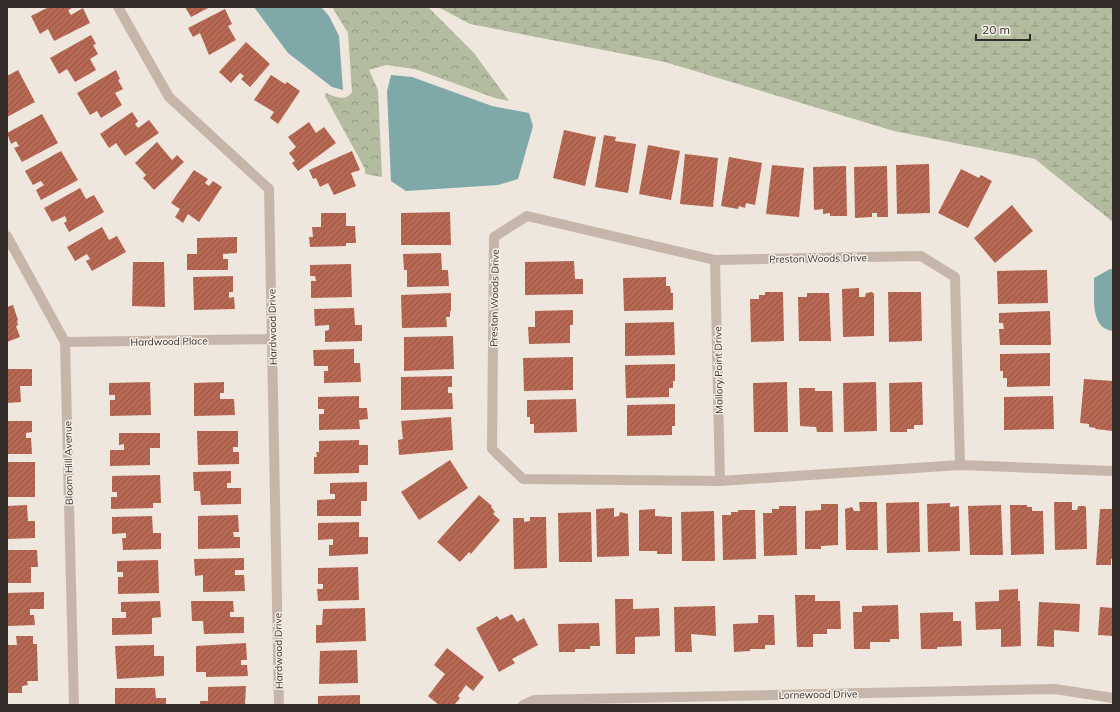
<svg xmlns="http://www.w3.org/2000/svg" width="1120" height="712" viewBox="0 0 1120 712" font-family="Mulish,sans-serif">
<style>
.forest{fill:url(#forest-crowns)}
.wetland{fill:url(#wetland-marsh)}
.water{fill:#7fa8a8}
.building{fill:url(#building-hatch)}
.lines{fill:none;stroke-linecap:round;stroke-linejoin:round}
.minor{stroke:#c6b6aa;stroke-width:10}
.labels{text-anchor:middle;stroke-width:3;stroke-linejoin:round;paint-order:stroke}
.street-label{font-size:10px;fill:#342c29;stroke:#f7f0e9}
</style>
<defs>
<pattern id="forest-crowns" width="20" height="18" patternUnits="userSpaceOnUse"><rect width="20" height="18" fill="#b3bc9f"/><path d="M2 6a3 3 0 1 1 6 0M12 15a3 3 0 1 1 6 0" fill="none" stroke="#929982"/></pattern>
<pattern id="wetland-marsh" width="20" height="14" patternUnits="userSpaceOnUse"><rect width="20" height="14" fill="#b3bc9f"/><path d="M1 5h8M5 5V1M11 12h8M15 12V8" fill="none" stroke="#929982"/></pattern>
<pattern id="building-hatch" width="6" height="6" patternUnits="userSpaceOnUse"><rect width="6" height="6" fill="#b76853"/><path d="M-1 1l2-2M0 6l6-6M5 7l2-2" fill="none" stroke="#965645"/></pattern>
</defs>
<rect width="100%" height="100%" fill="#efe6dd"/>
<path class="forest" d="M332,7H428L474,53L509,101L495,98L415,69L386,65L369,70L378,90L382,177L365,174V169L325,96L326,93C335,97 346,102 352,92L348,33Z"/>
<path class="wetland" d="M438,7H1113V222L1035,159L894,131L665,62L470,24Z"/>
<path class="water" d="M254,7H321L329,16L339,36L343,90L332,87L288,53Z
M391,75L412,77L492,106L529,113L533,126L518,179L498,185L406,191L391,181L387,91Z
M1110,269H1113V331C1089,328 1095,296 1094,278Z"/>
<path class="building" d="M49,7H71L72,8L68,10L71,15L83,8L90,23L54,41L48,29L40,34L31,16Z
M185,7H210L191,17Z
M225,9L232,24L228,26L236,40L209,55L200,33L193,37L188,28Z
M91,35L96,44L93,45L98,54L90,59L96,70L75,82L67,69L59,74L50,58Z
M246,42L270,64L250,87L241,79L244,76L240,73L231,83L219,72Z
M18,70L35,102L7,117V76Z
M116,70L120,79L118,80L123,89L115,93L122,105L101,118L97,111L90,115L77,93Z
M271,75L285,84L287,82L300,91L278,124L270,118L274,112L254,100Z
M132,112L138,121L135,124L138,128L149,120L159,133L125,156L116,143L109,148L100,134Z
M42,114L58,143L22,162L14,148L19,146L16,141L11,144L7,133Z
M309,122L316,133L324,127L336,143L298,171L292,163L295,161L289,153L296,147L288,137Z
M564,130L596,137L585,186L553,178Z
M604,135L616,137L615,141L636,144L628,193L595,187Z
M157,142L172,160L177,155L184,162L154,190L143,178L146,175L135,163Z
M648,145L680,151L671,200L639,194Z
M61,151L78,180L41,200L36,190L44,185L41,181L33,185L25,171Z
M352,151L360,170L351,173L356,186L334,195L328,183L320,187L316,178L313,179L309,170Z
M685,154L718,158L713,207L680,204Z
M729,157L762,163L755,205L746,203L745,208L739,206L738,209L721,206Z
M929,164L930,213L897,214L896,165Z
M772,165L804,168L799,217L766,214Z
M846,166L847,216H830V213L823,214V209L814,210L813,167Z
M887,166L888,217H877V213H872V217L855,218L854,167Z
M961,169L979,178L981,175L992,181L968,228L938,213Z
M194,170L208,179L205,183L209,186L213,181L222,187L199,222L188,214L183,223L175,217L180,209L171,203Z
M80,188L86,199L94,195L104,212L69,232L64,223L67,221L65,216L52,222L44,208Z
M1012,205L1033,231L995,263L974,238Z
M450,212L451,245H401V213Z
M321,213H346V226H355L356,243H346V246L310,247L309,237H313L312,227H321Z
M102,227L109,240L117,236L126,252L92,271L86,261L90,259L87,254L75,261L67,247Z
M237,237V253L223,254V259H228V270H187V254H197V238Z
M441,253L442,270H448L449,286L407,287V270H404L403,254Z
M574,261L575,279H583V294L525,295V262Z
M133,262H164L165,307L132,306Z
M351,264L352,297L311,298V281H316L315,276H310V265Z
M1047,270L1048,303L998,304L997,271Z
M233,276V292H229V298L234,297L235,309L194,310L193,277Z
M666,277V286H670L671,293H673V310L624,311L623,278Z
M859,288V297H865L866,293L872,292L874,294V336L843,337L842,289Z
M765,292H783L784,341L751,342L750,299H759V295H765Z
M888,292H921L922,341L889,342Z
M451,293V311H450V317H446L447,327L402,328L401,295Z
M807,293H829L831,341H799L798,297H807Z
M13,305L18,320L17,321L18,325L16,326L20,337L7,342V307Z
M354,308L355,325H362V341L325,342V331L329,330V325L315,326L314,309Z
M573,310V325H570V343L529,344L528,327H535V311Z
M1050,311L1051,345H1000L999,329H1004L1003,323H999V313Z
M674,322L675,355L625,356V323Z
M453,336L454,369L404,371V337Z
M354,349V363H360L361,382L324,383V371H328V366H314L313,350Z
M1050,353V386L1007,387V378H1003V371H1000V354Z
M573,357V390L524,391L523,358Z
M675,364V381H673V388H669V397L626,398L625,365Z
M7,369H32V386H20L21,402L7,403Z
M452,376V387H448V393H452L453,409L401,410V377Z
M1084,379L1113,381V431L1095,429L1096,428L1089,427V424L1080,423Z
M150,382L151,415L110,416V400H115V395H109V383Z
M224,382V393H220V399H234L235,415L194,416V383Z
M787,382L788,432H754L753,383Z
M876,382L877,431L844,432L843,383Z
M922,382L923,425H914V429H907V432H890L889,383Z
M799,388H815V391H832L833,432H817L816,427L800,426Z
M359,396V408H367L368,419L359,420L360,429L319,430V414H324V409H318V397Z
M1053,396L1054,429L1004,430V397Z
M576,399L577,432L534,433V424H530V417H527V400Z
M675,404V426H672V435L627,436V405Z
M451,417L453,450L399,455L398,440L403,439L401,421Z
M7,421H32V432L26,433V438H31L32,454H7Z
M197,431H238V447H233V452H239V464L198,465Z
M119,433H160V448H150V465L110,466V450H124V444L119,445Z
M359,440V445H368V465H359V473L314,474V457H317L316,452H319V441Z
M450,460L468,488L419,520L401,492Z
M7,462H35V497H7Z
M231,471V483H227V488H241V504L201,505L200,491H194L193,472Z
M160,475L161,503H153V508L111,509V497H117V492H112V476Z
M367,482V501H361V516H317V500L335,499V494H330V483Z
M479,495L492,506L491,507L495,512L493,514L500,520L471,554L469,552L460,562L437,542Z
M859,502H877L878,550H846L845,509L852,507L854,511H860Z
M919,502L920,552L887,553L886,503Z
M1054,502H1072V510H1077L1078,506H1084L1086,507L1087,549L1055,550Z
M950,503V507L959,506L960,551L928,552L927,504Z
M821,504H838V545L821,546V549H805V511L821,510Z
M27,505L28,521H35V538L7,539V506Z
M1001,505L1003,555H970L968,506Z
M1010,505H1027V507H1032V511H1043L1044,554L1011,555Z
M779,506H796L797,555L764,556L763,513H772V509H779Z
M614,508V517L619,516L620,512L628,514L629,556L597,557L596,509Z
M655,509V516L672,517V554H657V551H639V510Z
M1100,509H1113V559H1111V565H1096Z
M738,510H755L756,559L723,560L722,515H731V512H738Z
M714,511L715,561H682L681,512Z
M591,512L592,562H559L558,513Z
M238,515L239,532H233L234,537H240V548L198,549V516Z
M152,516L153,533H161V549L123,550L122,538H126V533L112,534V517Z
M530,517H546L547,568L514,569L513,518H524V522L530,521Z
M359,522V537H368V554L329,556V545H333V539L318,540V523Z
M7,550H37L38,567H31V583H7Z
M244,558V570H235V575H244L245,591L203,592V575L195,576L194,559Z
M158,560L159,593L118,594V577H123V572H117V561Z
M358,567L359,600L318,601L317,589H323V584H318V568Z
M1018,589V601H1020L1021,646L1001,647V629L976,630L975,602L999,601V590Z
M44,592V609H30V615H34L35,625L7,626V593Z
M795,595H815V601H840L841,629H827V634H813V647H797Z
M615,599H633V609L659,608L660,636L635,637V654H616Z
M160,601L161,617L152,618V634L112,635V618H126V612H121V602Z
M191,601H233L234,612H230V617H244V633L204,634L203,621H192Z
M1039,602L1080,604L1079,632L1054,630V647L1037,646Z
M898,605L899,639H890V642H870V649H854L853,612H862V606Z
M715,606L716,636L691,634L692,652H675L674,607Z
M1100,607L1113,608V636L1098,635Z
M365,608L366,641L316,643V625H322L323,609Z
M953,612V621H961L962,646L937,647V649H921L920,613Z
M512,614L517,622L524,618L538,645L512,659L515,663L499,672L476,628L497,616L500,620Z
M758,615H774L775,645H765V649H750V651L734,652L733,624L758,623Z
M599,623L600,646H590V649H575V652H559L558,624Z
M16,636H33V644H37L38,681H27L28,685L22,686V693H7V645H17Z
M246,643L247,660H241V665H247L248,676L206,677V672H196V646Z
M154,645V656H164V676L117,679L115,646Z
M447,648L484,677L473,691L466,685L458,696L460,698L454,705H439L428,696L445,674L434,665Z
M357,650L358,683L319,684L320,651Z
M246,686L245,705H200V701H208V687Z
M115,688H155L156,698H166V705H115Z
M360,695V705H318V696Z"/>
<g class="lines">
<path class="minor" d="M118,7L169,97L269,189L279,705
M7,236L65,342L74,705
M715,260L720,481
M65,342L272,339
M960,465L955,277L921,256L715,260L527,216L494,237L492,449L523,479L720,481L960,465L1113,471
M523,705L534,700L1055,689L1113,698"/>
</g>
<g class="labels">
<g class="street-label">
<text transform="translate(818 258) rotate(-1)" y="4">Preston Woods Drive</text>
<text transform="translate(494 298) rotate(-89)" y="4">Preston Woods Drive</text>
<text transform="translate(272 327) rotate(-91)" y="4">Hardwood Drive</text>
<text transform="translate(169 341) rotate(-1)" y="4">Hardwood Place</text>
<text transform="translate(718 370) rotate(-91)" y="4">Mallory Point Drive</text>
<text transform="translate(68 463) rotate(-91)" y="4">Bloom Hill Avenue</text>
<text transform="translate(278 651) rotate(-91)" y="4">Hardwood Drive</text>
<text transform="translate(818 694) rotate(-1)" y="4">Lornewood Drive</text>
</g>
</g>
<rect width="1120" height="712" fill="none" stroke="#342c29" stroke-width="16"/>
<path d="M976 34v6h54v-6" fill="none" stroke="#342c29" stroke-width="2"/>
<text x="982" y="34" font-size="12" fill="#342c29" stroke="#f7f0e9" stroke-width="3" paint-order="stroke">20 m</text>
</svg>
